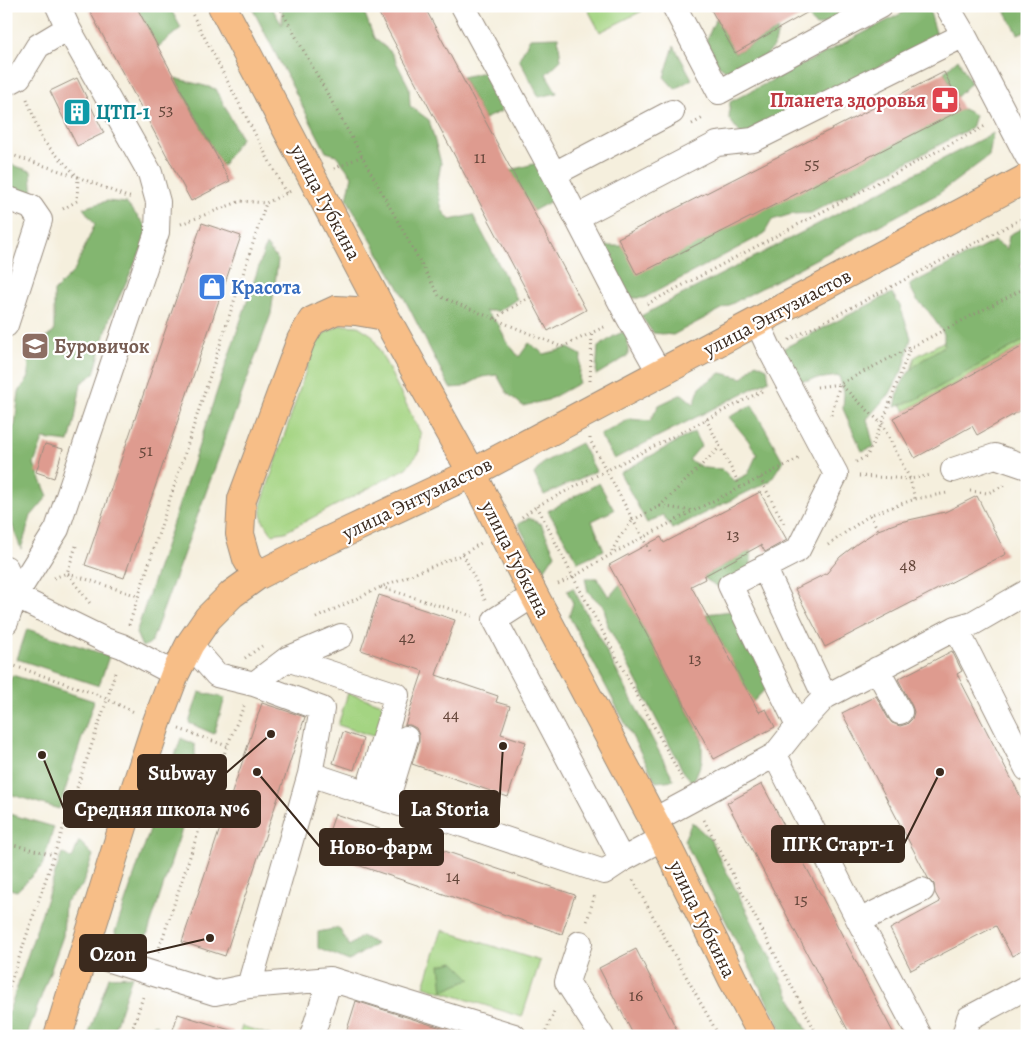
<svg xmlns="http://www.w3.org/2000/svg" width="1033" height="1042" viewBox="0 0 1033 1042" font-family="Alegreya,serif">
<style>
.green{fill:#a4d482;stroke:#707f50}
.forest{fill:#83b670;stroke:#5f7047}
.building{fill:#de9b8f}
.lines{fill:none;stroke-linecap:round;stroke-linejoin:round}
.minor-casing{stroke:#988c7e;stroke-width:26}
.major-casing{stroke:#988c7e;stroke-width:30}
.path{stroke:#988c7e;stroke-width:3;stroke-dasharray:1 4;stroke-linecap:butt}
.minor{stroke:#fff;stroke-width:24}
.major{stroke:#f7be87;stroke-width:28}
.labels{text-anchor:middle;stroke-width:4.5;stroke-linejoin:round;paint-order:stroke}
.number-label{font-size:18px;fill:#64463a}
.health-label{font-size:20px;font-weight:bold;fill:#be3a42;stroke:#fff;text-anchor:end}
.culture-label{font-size:20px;font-weight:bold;fill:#0d838f;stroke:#fff;text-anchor:start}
.street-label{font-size:20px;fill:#3b2a1e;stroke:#fff}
.shop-label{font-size:20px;font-weight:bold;fill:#366cbe;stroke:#fff;text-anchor:start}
.education-label{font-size:20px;font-weight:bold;fill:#785e54;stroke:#fff;text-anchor:start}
.leader{fill:none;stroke:#3b2a1e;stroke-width:2}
.callout-dot{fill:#3b2a1e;stroke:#fff;stroke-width:2}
.callout{fill:#3b2a1e;stroke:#3b2a1e;stroke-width:2}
.callout-label{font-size:21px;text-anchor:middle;font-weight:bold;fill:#fff}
</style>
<rect width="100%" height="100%" fill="#fff"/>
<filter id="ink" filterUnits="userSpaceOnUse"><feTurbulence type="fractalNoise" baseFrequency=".02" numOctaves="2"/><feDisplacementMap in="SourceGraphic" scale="10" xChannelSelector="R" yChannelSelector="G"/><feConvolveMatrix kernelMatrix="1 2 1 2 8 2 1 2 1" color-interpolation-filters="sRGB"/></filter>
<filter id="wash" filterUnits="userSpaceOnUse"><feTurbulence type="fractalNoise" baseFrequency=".0096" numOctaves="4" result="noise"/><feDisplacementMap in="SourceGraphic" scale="20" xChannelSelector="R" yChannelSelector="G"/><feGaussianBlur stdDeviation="1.12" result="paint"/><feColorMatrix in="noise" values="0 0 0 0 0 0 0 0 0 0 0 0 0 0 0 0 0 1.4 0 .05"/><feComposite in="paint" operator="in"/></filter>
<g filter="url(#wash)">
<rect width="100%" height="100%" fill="#f5efdd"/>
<path class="green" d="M586,6H640L642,11L600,32Z
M1027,296V344L905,411L901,404L915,357Z
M341,325L358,326L372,335L421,434L419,453L405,469L285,532L272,534L263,521L261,506L314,346L325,333Z
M348,693L386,705L376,737L338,725Z
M442,930L540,961L522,1017L424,986Z
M242,1026L272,1036H239Z"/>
<path class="forest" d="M136,6H169L181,28L158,47Z
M251,6H271L282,25V6H362L374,38L391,52L409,87L410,106L429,120L441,163L437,186L442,210L450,220L473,215L517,299L499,311H485L499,325L505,339L519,357L529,343L544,354L568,348L581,355L579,383L548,400L523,406L507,393L497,375L482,377L463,387L450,388L399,288L347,199L352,176L336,155L326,152Z
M820,6H860L838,20L816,26L806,14Z
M1002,6H1027V30L1018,34Z
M929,9L937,36L744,138L729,119L730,102L906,11Z
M716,18L735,53L778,30L775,44L763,60L731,74L717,64L706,41Z
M558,37L561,60L546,74L557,93L539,97L519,59L530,38Z
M674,46L692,79L675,89L664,77Z
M958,59L971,83L957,97L944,72Z
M489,71L498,91L502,111L484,119L462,77Z
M175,78L216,89L241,138L222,166Z
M963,109L975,115L971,128L811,213L792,214L772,220L764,234L644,298H625L607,262L605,246H622Z
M993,133L989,156L938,194L673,335L653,333L641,316Z
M6,163L31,171L33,199L6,192Z
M537,163L555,199L533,211L511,170Z
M107,201L126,203L150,231L110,317L94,374L81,383L75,419L69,442L43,439L34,464L48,496L31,516L21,549L6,508V439L15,425L19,392L29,377L28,350L54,332V291L74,271L95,224L83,208Z
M1026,226L1027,262L1021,264L1027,293V339L917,399L895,407C897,399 898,390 902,383C910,365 929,356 944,346V334L929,312L917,300L909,285L995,241L1007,249L1009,235Z
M266,245L278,260L271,314L151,643L142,647L136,633Z
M892,293L900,306L911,338L904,367L889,395L879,405L867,419L874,447L862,451L843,409L844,393L839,376L801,381L790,366L784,348Z
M628,330V356L596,375L598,347L614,336Z
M756,363L767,368L769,380L614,459L600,435L630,419L650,421L659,405L682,394L694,404L700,387L721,373L743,378Z
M752,405L783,461L770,481L672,529L663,515L647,523L620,473L694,432L701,446L689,460L704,468L722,469L734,481L748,474L757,454L748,440L729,417Z
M581,443L596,471L544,495L534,474L544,462Z
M599,483L614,510L592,521L604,550L578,562L548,511Z
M529,518L541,524L555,554L543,572L518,524Z
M751,550V569L720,588L705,579L704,576Z
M585,578H597L609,597L620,584L702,738V761L693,783L683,771L608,626L604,607L588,592Z
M573,588L674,780L656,782L569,616L573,603L567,591Z
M732,611L768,686L753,702L706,614Z
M27,629L109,656L99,686L17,659Z
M12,675L94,701L59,809L6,793V694Z
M199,692L225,698L214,734L189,723Z
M181,738L195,745V789L141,954L120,950L115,932Z
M6,813L54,827L42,866L17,891L6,888Z
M692,822L710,839L810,1036H785L684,840Z
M79,841L93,855L82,886L65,902L63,936L27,1036H6V1020L62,853L72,859Z
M339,928L349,946L362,936L376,944L349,961L318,948V932Z
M454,962L471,979L443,991L440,965Z
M132,976L112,1036H88L109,977Z
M157,1024L158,1036H137L139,1030Z"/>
<g id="blocks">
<path class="building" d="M87,6H136L230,181L191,201Z
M375,6H424L586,310L548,331Z
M709,6H819L735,53Z
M944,72L963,109L637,275L618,238Z
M77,78L104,133L77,146L50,91Z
M202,223L241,236L124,578L85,565Z
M1027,344V407L977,435L972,426L915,458L893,418Z
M45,444L63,449L54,478L36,472Z
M760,492L787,540L765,552L761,545L704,576L705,579L691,586L759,712L766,709L775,727L714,759L609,565L661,537L664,543Z
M977,496L1006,554L825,647L795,589L827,573L840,557L858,543L878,530L900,522L945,512Z
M379,595L455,620L436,675L498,696L496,702L510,706L501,734L526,742L508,797L412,764L419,742V735L416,728L410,725H405L423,671L361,650Z
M952,651L962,671L957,674L1027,809V948L1012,956L996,926L911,970L890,929L940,902L935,893L934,884L928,878L842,713L876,696L888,718L892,723L900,726L907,724L912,719L914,712L912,706L898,679Z
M262,703L305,717L225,956L182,942Z
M343,732L363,739L354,770L333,763Z
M762,784L838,927L895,1036H851L727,803Z
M335,814L575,895L562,934L322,853Z
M636,949L680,1036H634L599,968Z
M356,1001L460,1034L459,1036H345Z
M178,1014L233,1031L232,1036H171Z"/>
</g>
</g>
<g filter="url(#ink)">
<use href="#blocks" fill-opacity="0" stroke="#988c7e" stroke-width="1"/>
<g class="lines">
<defs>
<path id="minor" d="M463,6L554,174L627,315L660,374
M674,6L719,92L880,6
M947,6L964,35L1027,156
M6,84L19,77L38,46L68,28
M554,174L672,112
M6,198L31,207L40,220L6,325
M577,217L717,144L753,140L964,35
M757,322L770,350L836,474L798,550L730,585L798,726
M953,470L995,456L1027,467
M764,567L825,697
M6,568L15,596
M6,593L15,596L105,640L122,646L175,674
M534,595L495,620L622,860
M6,622L15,596L57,529L157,232L158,202L150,173L68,28L58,6
M956,628L1027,769
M190,644L217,675L254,684L322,709L310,774L249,986
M287,659L397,695L367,793
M877,669L900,712
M254,684L287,659L341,636
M775,755L859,921L920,1036
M310,774L604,872L622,860L663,838
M387,800L406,738
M654,820L775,755L798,726L825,697L956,628L973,623L1027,592
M859,921L922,890
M580,943L567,982L602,1036
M84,952L215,993L249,986L330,979L514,1036
M312,1036L330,979
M964,1036L969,1018L1027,987"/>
<path id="major" d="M222,6L385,316L472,473L534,595L663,838L733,980L763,1036
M257,576L247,559L240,534L242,499L301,340L312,321L336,310L356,311L385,316
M58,1036L125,820L157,722L175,674L190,644L208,618L232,594L257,576L306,551L472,473L1027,178"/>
</defs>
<use href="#minor" class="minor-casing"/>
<use href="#major" class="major-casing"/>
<path class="path" d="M188,6L286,193
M279,6L439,296L562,347L606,326
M27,99L42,140L78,177L125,196L133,198
M692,124L705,117
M6,153L78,177L77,201L61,210
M334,169L362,156
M181,224L241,201L266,203L291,191
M647,304L987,125
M495,318L530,297
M789,340L1027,216
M590,381L592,333
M817,387L840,384L1027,287
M831,415L840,384L882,424L910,479L931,475
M706,419L741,488
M590,438V440L633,520L619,538L610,555
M856,462L867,456L882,424L910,348
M859,476L910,479L915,499
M760,478L784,524
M970,491L988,493L1005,485
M537,506L573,577L683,780
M660,506L693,511L802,457
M870,515L878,530
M522,517L537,506L764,390
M828,545L870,515L915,499L947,493
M76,546L67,573L92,606
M650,551L633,520L660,506L720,447
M463,554L485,600
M54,578L67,573L138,596
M558,584L573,577L610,555L693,511
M381,587L472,616
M316,618L381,587L463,554L481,543
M129,625L266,203
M245,658L262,646
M6,663L96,694L134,712
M179,729L227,746
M704,820L818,1036
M6,848L14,845L54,855
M633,880L719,1036
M587,921L595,894
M158,952L227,746L244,706
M6,996L107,700L116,669
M130,1036L144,994
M544,1036L555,1009"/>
<use href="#minor" class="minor"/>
<use href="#major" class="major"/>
</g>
</g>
<defs>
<symbol id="pharmacy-square" viewBox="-11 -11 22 22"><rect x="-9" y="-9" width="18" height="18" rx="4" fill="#e0444e" stroke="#fff"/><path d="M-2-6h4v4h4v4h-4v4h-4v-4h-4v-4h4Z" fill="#fff"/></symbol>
<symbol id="building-square" viewBox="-11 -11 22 22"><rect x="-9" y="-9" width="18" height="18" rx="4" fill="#0f9aa8" stroke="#fff"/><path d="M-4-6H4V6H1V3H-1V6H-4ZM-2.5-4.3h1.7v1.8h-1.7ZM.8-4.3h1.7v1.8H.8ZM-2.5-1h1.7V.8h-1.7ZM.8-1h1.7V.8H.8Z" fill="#fff"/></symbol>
<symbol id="shop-square" viewBox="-11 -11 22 22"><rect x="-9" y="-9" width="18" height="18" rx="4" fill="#3f7fe0" stroke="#fff"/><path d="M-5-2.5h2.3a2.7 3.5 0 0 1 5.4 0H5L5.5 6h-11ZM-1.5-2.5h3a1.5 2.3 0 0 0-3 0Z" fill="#fff"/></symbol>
<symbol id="school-square" viewBox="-11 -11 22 22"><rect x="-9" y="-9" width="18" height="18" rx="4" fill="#8d6e63" stroke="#fff"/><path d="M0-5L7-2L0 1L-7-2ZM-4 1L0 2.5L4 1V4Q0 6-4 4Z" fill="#fff"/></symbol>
</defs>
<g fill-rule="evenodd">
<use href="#pharmacy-square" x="929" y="84" width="32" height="32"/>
<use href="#building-square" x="61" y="96" width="32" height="32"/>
<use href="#shop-square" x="196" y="271" width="32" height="32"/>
<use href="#school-square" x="19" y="330" width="32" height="32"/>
</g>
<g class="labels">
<g class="number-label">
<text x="166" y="115">53</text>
<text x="480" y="163">11</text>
<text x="812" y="169">55</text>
<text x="146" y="456">51</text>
<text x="733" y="540">13</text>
<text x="908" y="571">48</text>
<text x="407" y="643">42</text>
<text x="695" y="664">13</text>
<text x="451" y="720">44</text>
<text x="453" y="882">14</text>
<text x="801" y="905">15</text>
<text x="636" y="1001">16</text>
</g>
<g class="health-label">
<text x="926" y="107">Планета здоровья</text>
</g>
<g class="culture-label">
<text x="96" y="119">ЦТП-1</text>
</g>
<g class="street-label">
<text transform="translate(326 202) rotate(62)" y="7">улица Губкина</text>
<text transform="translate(777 312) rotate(-28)" y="7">улица Энтузиастов</text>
<text transform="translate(417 498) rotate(-26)" y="7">улица Энтузиастов</text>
<text transform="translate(516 559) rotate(63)" y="7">улица Губкина</text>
<text transform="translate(703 919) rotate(64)" y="7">улица Губкина</text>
</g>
<g class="shop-label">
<text x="231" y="294">Красота</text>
</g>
<g class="education-label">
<text x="54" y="353">Буровичок</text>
</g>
</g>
<path class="leader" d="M271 734L226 773M42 755L64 809M503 746L499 809M940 772L904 844M257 772L320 847M210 938L146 953"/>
<g class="callout-dot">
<circle cx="271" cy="734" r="5"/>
<circle cx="42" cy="755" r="5"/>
<circle cx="503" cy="746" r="5"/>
<circle cx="940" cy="772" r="5"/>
<circle cx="257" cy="772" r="5"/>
<circle cx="210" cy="938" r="5"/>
</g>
<g class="callout">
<rect x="138" y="755" width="88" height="36" rx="5"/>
<rect x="64" y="791" width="196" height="36" rx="5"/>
<rect x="400" y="791" width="99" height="36" rx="5"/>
<rect x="772" y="826" width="132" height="36" rx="5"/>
<rect x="320" y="829" width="123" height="36" rx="5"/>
<rect x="80" y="935" width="66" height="36" rx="5"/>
</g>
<g class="callout-label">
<text x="182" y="780">Subway</text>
<text x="162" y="816">Средняя школа №6</text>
<text x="450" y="816">La Storia</text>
<text x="838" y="851">ПГК Старт-1</text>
<text x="381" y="854">Ново-фарм</text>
<text x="113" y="961">Ozon</text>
</g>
<rect width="1033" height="1042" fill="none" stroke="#fff" stroke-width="25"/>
</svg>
